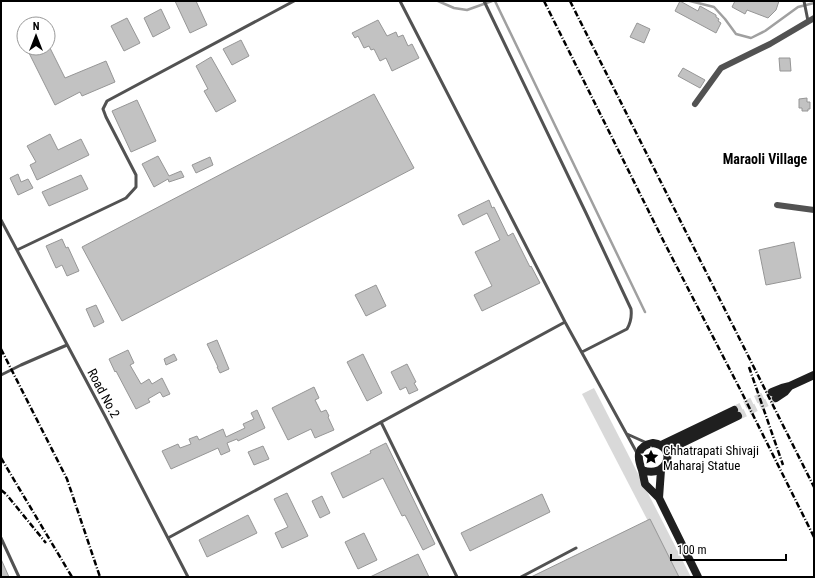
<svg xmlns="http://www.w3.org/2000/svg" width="815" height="578" viewBox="0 0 815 578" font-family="'Roboto Condensed',sans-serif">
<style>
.green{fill:#d9d9d9}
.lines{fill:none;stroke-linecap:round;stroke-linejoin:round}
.stream{stroke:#a0a0a0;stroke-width:2.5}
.building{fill:#c2c2c2;stroke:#969696}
.secondary-tunnel{stroke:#d9d9d9;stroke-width:8;stroke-dasharray:8 4;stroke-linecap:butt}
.lane{stroke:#525252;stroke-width:3}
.street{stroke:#525252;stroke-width:6}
.secondary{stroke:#1f1f1f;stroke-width:8}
.rail{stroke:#000;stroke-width:2.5;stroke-dasharray:6 2 1 2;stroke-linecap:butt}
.labels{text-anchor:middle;stroke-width:3;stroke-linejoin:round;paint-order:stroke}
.street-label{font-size:13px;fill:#000;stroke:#fff}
.poi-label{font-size:13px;fill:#000;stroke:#fff;text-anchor:start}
.neighbourhood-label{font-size:14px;font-weight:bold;fill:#000;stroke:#fff}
</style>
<rect width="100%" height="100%" fill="#fff"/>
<path class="green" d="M594,388L691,577H677L582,394Z"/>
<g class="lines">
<path class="stream" d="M438,1L454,8L467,10L492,1
M495,1L645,312
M690,1L714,7L725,19L736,34L751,38L765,31L798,7L814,3"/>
</g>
<path class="building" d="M175,1H196L207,25L190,33Z
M680,1L698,11L700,6L716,15V17L719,19L718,21L721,23L716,33L675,11Z
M735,1H779L776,10L768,18L747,10L745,14L732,7Z
M161,9L170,28L153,37L144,18Z
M127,18L140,43L124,51L111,26Z
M378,20L387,36L396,32L398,37L403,35L408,46L412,44L419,58L392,71L386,58L380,61L374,49L371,50L369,46L364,48L358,36L355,38L352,33Z
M637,23L650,29L644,43L630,37Z
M241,40L249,56L232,65L223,49Z
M41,48H50L65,78L106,61L115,82L82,96L80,92L55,105L29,53Z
M211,57L236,101L216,112L204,91L208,89L196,66Z
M779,58H790L791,71H780Z
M683,68L705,80L700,88L678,76Z
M374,94L414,168L122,321L82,247Z
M807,98V102H810V109H808V111H802V108H799V99Z
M137,100L156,141L131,152L112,111Z
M50,134L58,150L81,139L89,155L37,180L30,165L36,162L27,146Z
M158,156L169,176L181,171L184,177L169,182L168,179L154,187L142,164Z
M210,157L213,165L196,173L192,165Z
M18,174L21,182L28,179L33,188L18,195L10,178Z
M81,175L88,189L49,206L42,192Z
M489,200L492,208L494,207L508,236L513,233L530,267L531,266L540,283L482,311L474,295L492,286L475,252L500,240L487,213L463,225L458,215Z
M62,239L66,248L68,247L79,271L67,276L62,265L56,268L46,246Z
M794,242L801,278L766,285L759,250Z
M376,285L386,306L366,316L355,295Z
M96,305L104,322L94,327L86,309Z
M217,340L229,369L220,373L217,367H218L207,344Z
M128,350L134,363L130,365L141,384L149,379L152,384L162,378L170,394L163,397L160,392L148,399L150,402L136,409L116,371L115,372L109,359Z
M174,354L177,360L166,365L164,359Z
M363,354L382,393L367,401L347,362Z
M407,364L416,382L414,383L418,390L409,394L406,387L400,390L391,372Z
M314,387L319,398L315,400L321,412L326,410L329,416L328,417L334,430L315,438L311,429L288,440L272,408Z
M257,410L265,428L238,441L237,439L227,443L230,451L221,455L218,448L171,469L162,451L178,444L180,448L191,444L189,439L197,436L199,440L223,429L226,437L245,428L243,424L254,419L251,413Z
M386,443L435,544L423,550L405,515L402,516L383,478L343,498L331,473L371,453L370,451Z
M263,446L269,459L254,465L248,452Z
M287,493L308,536L282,548L275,533L288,527L274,499Z
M542,494L550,512L470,551L461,533Z
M322,496L330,513L320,518L312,501Z
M248,515L257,533L207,557L199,540Z
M650,519L679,577H531Z
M364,533L377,560L358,569L345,542Z
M418,554L429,577H370Z
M1,559L9,577H1Z"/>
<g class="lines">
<path class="secondary-tunnel" d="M734,410L772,392
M738,416L776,398"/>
<path class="lane" d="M400,1L565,322L637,453
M484,1L586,213L631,309C632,317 631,322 627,329L582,352
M804,1L808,21
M1,220L105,416L188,577
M17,250L126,198L136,187V175L106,117L103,109L107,101L294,1
M1,375L21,365L67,345
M381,422L457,577
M627,434L647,443
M1,538L19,577
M168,538L565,322
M521,577L576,548"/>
<path class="street" d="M695,104L721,68L770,44L814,18
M777,205L814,210"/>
<path class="secondary" d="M772,392L782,388L790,386L814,375
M776,398L785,392L790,386
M653,443C678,446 668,480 642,470C637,457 636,446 653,443Z
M661,445L734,410
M666,451L738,416
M642,470L645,484L659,498
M661,470L659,498L698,577"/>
<path class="rail" d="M544,1L664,242L742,393L814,537
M570,1L814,487
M1,349L67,479L100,577
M749,367L783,465
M1,458L72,577
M1,490L6,494L46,543"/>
</g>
<defs>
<symbol id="sight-bare" viewBox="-9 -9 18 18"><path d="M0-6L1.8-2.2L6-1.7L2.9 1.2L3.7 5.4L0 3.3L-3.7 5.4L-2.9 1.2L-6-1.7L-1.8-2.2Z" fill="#000" stroke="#fff" stroke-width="2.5" paint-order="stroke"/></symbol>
</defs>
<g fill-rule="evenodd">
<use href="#sight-bare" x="640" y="446" width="22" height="22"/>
</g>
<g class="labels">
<g class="street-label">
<text transform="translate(104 393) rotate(62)" y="5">Road No.2</text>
</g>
<g class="poi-label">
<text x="663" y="455">Chhatrapati Shivaji<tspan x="663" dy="15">Maharaj Statue</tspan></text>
</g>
<g class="neighbourhood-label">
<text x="765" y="164">Maraoli Village</text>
</g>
</g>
<rect width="815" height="578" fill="none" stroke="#000000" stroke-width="4"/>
<g transform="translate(36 36)"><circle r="19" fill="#ffffff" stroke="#999999"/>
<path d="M0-3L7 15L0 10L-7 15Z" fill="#000000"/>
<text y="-6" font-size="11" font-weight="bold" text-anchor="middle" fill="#000000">N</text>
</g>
<path d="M671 554v6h115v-6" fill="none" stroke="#000000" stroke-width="2"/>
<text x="677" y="554" font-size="12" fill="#000000" stroke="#ffffff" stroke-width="3" paint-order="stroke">100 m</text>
</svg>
